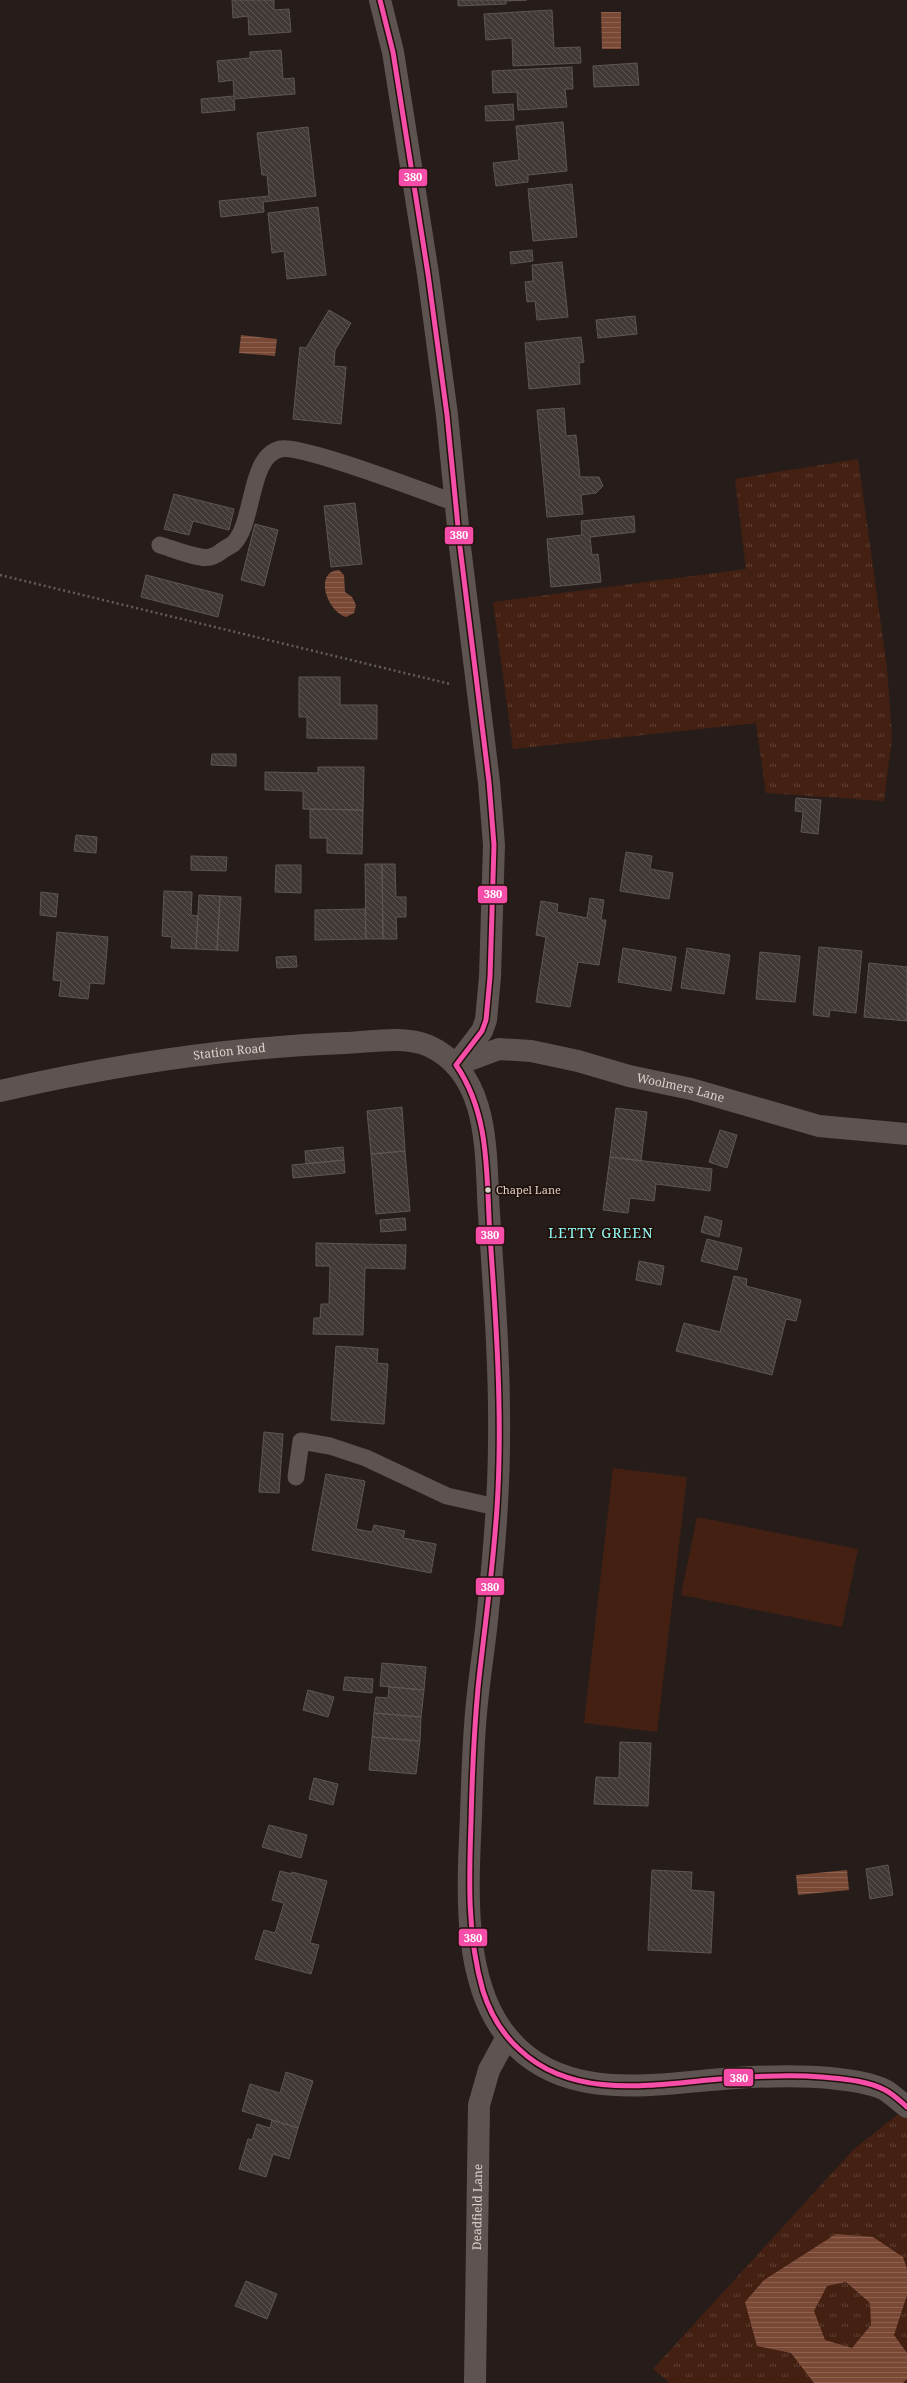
<svg xmlns="http://www.w3.org/2000/svg" width="907" height="2383" viewBox="0 0 907 2383" font-family="'Noto Serif',serif">
<style>
.grass{fill:url(#grass-tufts)}
.pitch{fill:#442012}
.water{fill:url(#water-rules);fill-rule:evenodd}
.building{fill:url(#building-back-hatch);stroke:#5e5653}
.lines{fill:none;stroke-linecap:round;stroke-linejoin:round}
.path{stroke:#655d5a;stroke-width:2.5;stroke-dasharray:2 3;stroke-linecap:butt}
.lane{stroke:#5d5451;stroke-width:17}
.street{stroke:#5d5451;stroke-width:22}
.bus-1-casing{stroke:#22110b;stroke-width:8}
.bus-1{stroke:#f54da8;stroke-width:5}
.bus-dot{fill:#ded2cd;stroke:#22110b;stroke-width:1.5}
.labels{text-anchor:middle;stroke-width:3.5;stroke-linejoin:round;paint-order:stroke}
.bus-label{font-size:11px;fill:#ded2cd;stroke:#22110b;text-anchor:start}
.street-label{font-size:12px;fill:#ded2cd;stroke:#22110b}
.quarter-label{font-size:14px;letter-spacing:1px;fill:#8efaf5;stroke:#22110b}
.line-badge{stroke:#22110b;stroke-width:1.5}
.badge-label{font-size:11px;text-anchor:middle;font-weight:bold;fill:#fff}
</style>
<defs>
<pattern id="grass-tufts" width="24" height="20" patternUnits="userSpaceOnUse"><rect width="24" height="20" fill="#442012"/><path d="M3 7l-1-3M5 7V3M7 7l1-3M15 17l-1-3M17 17v-4M19 17l1-3" fill="none" stroke="#5f4033"/></pattern>
<pattern id="water-rules" width="6" height="5" patternUnits="userSpaceOnUse"><rect width="6" height="5" fill="#7a4935"/><path d="M0 2.5h6" fill="none" stroke="#8c6251"/></pattern>
<pattern id="building-back-hatch" width="6" height="6" patternUnits="userSpaceOnUse"><rect width="6" height="6" fill="#413936"/><path d="M-1 5l2 2M0 0l6 6M5-1l2 2" fill="none" stroke="#5c5552"/></pattern>
</defs>
<rect width="100%" height="100%" fill="#261d1a"/>
<path class="grass" d="M858,459L887,668L892,737L884,801L766,793L756,723L513,749L493,602L746,569L735,479Z
M907,2107V2383H670L653,2369L853,2150Z"/>
<path class="pitch" d="M613,1468L687,1477L657,1732L584,1723Z
M697,1517L858,1549L842,1627L681,1595Z"/>
<path class="water" d="M601,12H621V49H602Z
M241,335L277,339L275,356L239,353Z
M339,570L344,575L345,592L352,597L356,605L354,613L346,617C326,611 314,571 339,570Z
M847,1870L849,1890L798,1895L796,1875Z
M836,2234L873,2237L903,2257L907,2269V2295L894,2335L907,2353V2379L903,2383H814L791,2353L757,2346L745,2302L764,2280ZM846,2282L870,2303L871,2325L852,2348L825,2340L814,2311L827,2286Z"/>
<path class="building" d="M232,0H274V10L289,9L291,32L249,35L248,16L233,18Z
M458,0H527L506,1V4L458,6Z
M552,10L554,48L580,47L581,63L513,66L512,38L486,40L484,14Z
M281,50L283,79L294,78L295,94L234,99L235,110L202,113L201,99L234,96L233,80L219,82L217,61L250,58V52Z
M637,63L639,85L594,87L593,66Z
M572,67L573,89H565L567,107L518,110L517,92L493,93L492,71Z
M513,104L514,120L486,121L485,106Z
M563,122L567,171L528,175V182L496,186L493,163L519,160L516,126Z
M308,127L316,196L263,202L264,212L221,217L219,201L269,196L267,175H262L257,133Z
M572,184L577,237L533,241L528,189Z
M318,207L326,275L287,279L284,251L272,253L268,213Z
M532,250L533,261L511,264L510,252Z
M562,262L568,317L537,320L535,301L527,302L525,282L533,281L532,265Z
M329,310L351,323L335,350L334,366L346,367L341,424L293,419L300,347L306,348Z
M635,316L637,334L598,338L596,320Z
M581,337L584,362L579,363L580,384L529,389L525,343Z
M564,408L566,436L576,435L580,477H599L603,486L596,493L581,495L583,514L547,517L537,410Z
M174,494L234,509L229,530L193,521L189,535L164,529Z
M355,503L362,564L331,567L324,506Z
M634,516L635,532L590,537L592,555L598,554L601,582L551,587L547,539L582,535L581,521Z
M255,524L278,530L264,586L241,580Z
M146,575L223,595L218,617L141,597Z
M299,677H340V705H377V739L307,738V717H299Z
M212,754H236V766L211,765Z
M318,767H364L363,810L303,809V791L265,790V772L318,773Z
M796,798L821,800L818,834L801,832L803,812L795,811Z
M310,809L363,810L362,854L327,853V838H310Z
M76,835L97,837L96,853L74,851Z
M626,852L652,856L650,869L673,873L669,899L620,891Z
M191,856L227,857L226,871L191,870Z
M365,864H382L383,939H366Z
M382,864H395L396,897H406V917H396L397,939H383Z
M276,865H301V893L275,892Z
M164,891L192,892L191,915L198,916L196,949L171,948L172,937L162,936Z
M41,892L58,894L56,917L40,915Z
M199,895L220,896L217,950L196,949Z
M220,896L241,897L238,951L217,950Z
M590,898L604,900L601,920H606L599,965L578,962L570,1007L536,1002L546,937L536,935L541,901L558,904L557,912L587,918Z
M365,909L366,939L315,940V910Z
M57,932L108,937L104,984L90,983L88,999L59,996L61,981L53,980Z
M819,947L862,951L856,1013L830,1010L829,1017L813,1015Z
M623,948L676,957L671,991L618,982Z
M687,948L730,955L724,994L681,988Z
M760,952L800,956L795,1002L756,999Z
M296,956L297,967L277,968L276,957Z
M869,963L907,967V1021L864,1017Z
M402,1107L405,1151L371,1154L367,1111Z
M616,1108L647,1112L641,1161L610,1157Z
M720,1130L737,1135L727,1168L709,1162Z
M343,1147L344,1160L306,1164L305,1151Z
M405,1151L410,1211L376,1214L371,1154Z
M610,1157L712,1169L710,1191L656,1184L654,1201L630,1198L628,1213L603,1210Z
M344,1160L345,1173L293,1178L292,1165Z
M705,1216L722,1221L719,1237L701,1232Z
M405,1218L406,1230L381,1232L380,1220Z
M707,1239L742,1248L737,1270L701,1261Z
M316,1243L406,1245L405,1269L365,1268L363,1335L313,1334L314,1318H320L321,1304H329L330,1266H316Z
M639,1261L664,1266L661,1285L636,1280Z
M734,1276L747,1279L746,1286L801,1300L796,1321L786,1319L772,1375L676,1351L684,1323L720,1332Z
M336,1346L378,1349L377,1363L388,1364L384,1424L331,1420Z
M264,1432L283,1434L279,1493L259,1492Z
M326,1474L365,1481L356,1529L372,1532L374,1525L405,1531L403,1538L436,1544L431,1573L312,1550Z
M382,1663L426,1667L424,1690L380,1686Z
M345,1677L373,1679L372,1693L343,1690Z
M389,1687L424,1690L421,1717L374,1713L376,1697L388,1698Z
M308,1690L334,1697L328,1717L303,1710Z
M374,1713L421,1717L420,1741L372,1737Z
M372,1737L420,1741L416,1774L369,1770Z
M620,1742L651,1743L648,1806L594,1804L596,1777L619,1778Z
M314,1778L338,1784L333,1805L309,1799Z
M269,1825L307,1835L301,1858L262,1847Z
M888,1865L893,1895L870,1899L866,1869Z
M652,1870L692,1872L691,1890L714,1892L711,1953L648,1950Z
M280,1871L292,1874V1872L327,1881L310,1943L319,1945L311,1974L255,1959L264,1930L275,1933L284,1903L272,1900Z
M286,2072L313,2081L298,2128L242,2111L250,2084L280,2093Z
M272,2120L298,2128L289,2159L273,2154L266,2177L239,2169L248,2139L252,2140L257,2124L270,2128Z
M246,2281L277,2294L267,2319L235,2306Z"/>
<g class="lines">
<path class="path" d="M0,575L450,684"/>
<path class="lane" d="M160,545C173,549 187,555 201,557C209,559 217,555 223,550C226,548 230,546 233,544C255,523 248,457 280,449C301,444 428,493 456,503
M296,1477L301,1441L330,1446L366,1458L447,1496L496,1507"/>
<g class="street">
<path d="M380,0L393,52L428,274L447,415L460,547L489,782L494,845L490,977L486,1020L482,1031L456,1065"/>
<path id="s1" d="M456,1065L499,1049L531,1051L578,1061L629,1076L691,1089L819,1126L907,1134"/>
<path id="s2" d="M0,1091C113,1065 229,1047 345,1043C371,1042 405,1035 429,1046C492,1075 485,1157 489,1214C494,1289 500,1365 499,1440C499,1496 494,1554 488,1610C485,1644 479,1678 476,1713C473,1747 472,1782 471,1816C468,1884 461,1979 506,2035C562,2106 658,2083 735,2078C767,2076 799,2075 830,2078C847,2080 869,2082 885,2090C892,2094 900,2102 907,2107"/>
<path id="s3" d="M475,2383L479,2105L489,2070L507,2037"/>
</g>
<defs>
<path id="bus-1" d="M380,0L393,52L428,274L447,415L460,547L489,782L494,845L490,977L486,1020L482,1031L456,1065
M456,1065C491,1116 486,1177 490,1236C496,1320 502,1405 498,1490C495,1557 485,1622 478,1688C474,1732 472,1777 471,1822C469,1878 467,1936 483,1991C490,2013 502,2034 520,2050C571,2098 646,2086 709,2080C747,2077 785,2074 822,2077C842,2079 866,2080 885,2090C893,2094 900,2101 907,2107"/>
</defs>
<use href="#bus-1" class="bus-1-casing"/>
<use href="#bus-1" class="bus-1"/>
</g>
<circle class="bus-dot" cx="488" cy="1190" r="3.5"/>
<g class="labels">
<g class="bus-label">
<text x="496" y="1194">Chapel Lane</text>
</g>
<g class="street-label">
<text dy="4" stroke="none"><textPath href="#s2" startOffset="233">Station Road</textPath></text>
<text dy="4" stroke="none"><textPath href="#s1" startOffset="232">Woolmers Lane</textPath></text>
<text dy="4" stroke="none"><textPath href="#s3" startOffset="176">Deadfield Lane</textPath></text>
</g>
<g class="quarter-label">
<text x="601" y="1238">LETTY GREEN</text>
</g>
</g>
<g class="line-badge">
<rect x="398" y="168" width="30" height="19" rx="4" fill="#f54da8"/>
<rect x="444" y="526" width="30" height="19" rx="4" fill="#f54da8"/>
<rect x="477" y="885" width="31" height="19" rx="4" fill="#f54da8"/>
<rect x="475" y="1226" width="30" height="19" rx="4" fill="#f54da8"/>
<rect x="475" y="1577" width="30" height="19" rx="4" fill="#f54da8"/>
<rect x="458" y="1928" width="30" height="19" rx="4" fill="#f54da8"/>
<rect x="723" y="2068" width="31" height="19" rx="4" fill="#f54da8"/>
</g>
<g class="badge-label">
<text x="413" y="181">380</text>
<text x="459" y="539">380</text>
<text x="493" y="898">380</text>
<text x="490" y="1239">380</text>
<text x="490" y="1591">380</text>
<text x="473" y="1942">380</text>
<text x="739" y="2082">380</text>
</g>
</svg>
